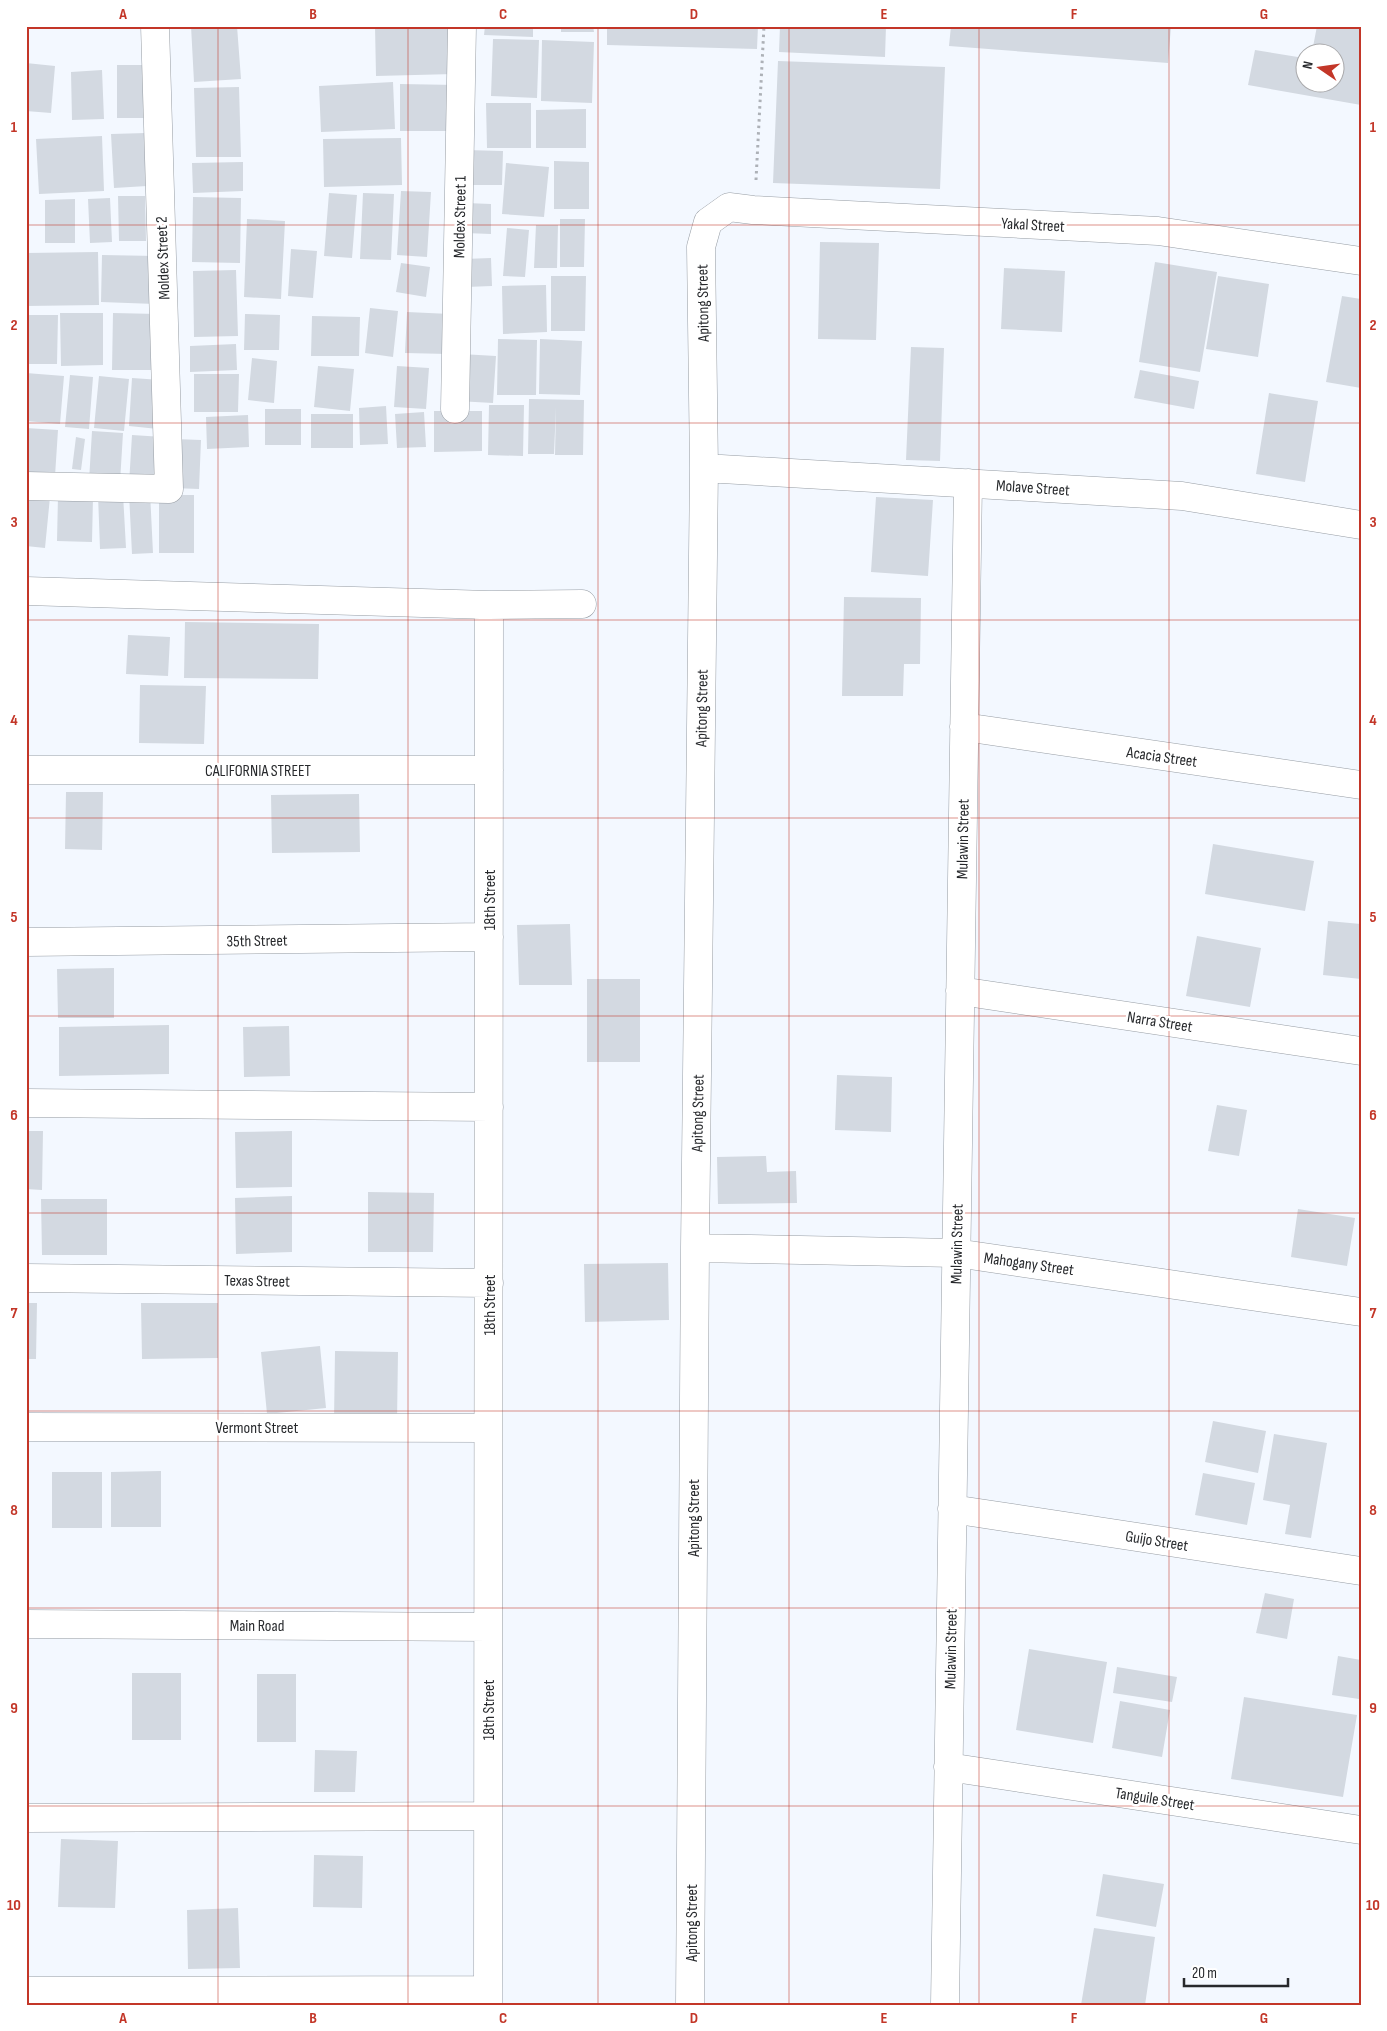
<svg xmlns="http://www.w3.org/2000/svg" width="1387" height="2031" viewBox="0 0 1387 2031" font-family="'Sofia Sans Condensed',sans-serif">
<style>
.building{fill:#d3d9e1}
.lines{fill:none;stroke-linecap:round;stroke-linejoin:round}
.minor-casing{stroke:#979da4;stroke-width:29}
.path{stroke:#adb1b7;stroke-width:3;stroke-dasharray:2.5 4;stroke-linecap:butt}
.minor{stroke:#fff;stroke-width:28}
.grid{fill:none;stroke:#c33628;stroke-width:1;stroke-opacity:0.55}
.labels{text-anchor:middle;stroke-width:5;stroke-linejoin:round;paint-order:stroke}
.street-label{font-size:16px;fill:#27292c;stroke:#fff}
.neatline{fill:none;stroke:#c33628;stroke-width:2}
.grid-label{font-size:16px;text-anchor:middle;font-weight:bold;fill:#c33628}
</style>
<rect width="100%" height="100%" fill="#f3f8ff"/>
<path class="building" d="M191,26H237L241,79L194,82Z
M375,26H453L454,74L376,76Z
M485,26H533V37L484,35Z
M561,26H593L594,32H561Z
M607,26H758L757,49L607,45Z
M780,26H886L885,57L779,52Z
M951,26H1171L1168,63L949,46Z
M1317,26H1361V105L1248,85L1255,50L1304,58V82H1334V52H1312Z
M493,39L539,40L537,98L491,96Z
M542,40L594,42L592,103L541,101Z
M778,61L945,67L940,189L773,183Z
M26,63L55,66L51,113L26,111Z
M117,65H146L145,118H117Z
M102,70L104,119L72,120L71,72Z
M393,82L395,129L321,132L319,86Z
M400,84L457,85L456,131H400Z
M239,87L241,157H196L194,88Z
M486,103H531V148H487Z
M586,109V148H536V110Z
M146,133L147,186L114,188L111,134Z
M102,136L104,191L39,194L36,139Z
M401,138L402,185L324,187L323,139Z
M465,150L503,151L502,185H464Z
M554,161L589,162V209H554Z
M243,162V191L193,193L192,163Z
M506,163L549,167L544,217L502,214Z
M401,191L431,192L427,257L397,255Z
M329,193L357,195L352,258L324,256Z
M363,193L394,194L391,260L360,259Z
M118,196H145L146,241H119Z
M193,197L241,198L240,263L192,262Z
M110,198L112,242L90,243L88,199Z
M75,199V243H45V200Z
M466,203L491,204V234L465,233Z
M247,219L285,221L281,299L244,297Z
M560,219H585L584,267H560Z
M536,225H558L557,268H534Z
M507,228L529,230L525,277L503,276Z
M820,242L879,243L876,340L818,339Z
M291,249L317,251L313,298L288,296Z
M98,252L99,305L26,306V253Z
M102,255L156,256L155,304L101,302Z
M491,258L492,286L466,287L464,259Z
M1155,262L1217,272L1200,372L1139,362Z
M401,263L430,267L426,297L396,292Z
M1004,268L1065,271L1062,332L1001,329Z
M236,270L238,336L194,337L193,271Z
M551,276H586L585,331H551Z
M1218,276L1269,284L1258,357L1206,349Z
M546,285L547,332L503,334L502,286Z
M1342,296L1361,299V388L1326,382Z
M370,308L398,311L393,357L365,353Z
M407,312L450,314L448,354L405,353Z
M60,313H103V365L61,366Z
M113,313L158,314L156,370H112Z
M245,314L280,315L279,350H244Z
M26,315H58L57,364H26Z
M312,316L360,317L359,356H311Z
M498,339L537,340L536,395H497Z
M540,339L582,341L580,395L539,394Z
M236,344L237,370L190,372V346Z
M911,347L944,348L940,461L906,460Z
M461,354L496,356L493,403L457,401Z
M252,358L277,361L274,403L248,400Z
M318,366L354,369L350,411L314,407Z
M397,366L429,368L426,409L394,407Z
M1140,370L1199,381L1194,409L1134,398Z
M26,373L64,376L60,424L26,421Z
M194,374H239L238,412H194Z
M70,375L93,377L89,429L65,427Z
M99,376L129,379L124,431L94,428Z
M132,378L161,380L158,429L129,426Z
M1269,393L1318,401L1305,482L1256,474Z
M529,399L584,400L583,455H555L556,407L554,454H528Z
M489,405H524L523,456L488,455Z
M386,406L388,444L360,445L359,408Z
M265,409H301V445H265Z
M434,411H482V451L434,452Z
M424,412L426,447L397,448L395,414Z
M311,414H353V448H311Z
M248,415L249,447L207,449L206,417Z
M26,428L58,430L55,476L26,474Z
M92,431L123,433L120,482L89,481Z
M132,435L163,437L161,486L129,484Z
M76,437L85,439L81,470L72,469Z
M175,439L201,440L199,489L173,488Z
M150,492L153,553L132,554L129,493Z
M26,494L50,497L45,548L26,546Z
M123,494L126,548L100,549L98,495Z
M159,495H194V553H159Z
M58,496L93,497L92,542L57,541Z
M876,497L933,500L928,576L871,572Z
M844,597L921,598L920,664H904L903,696H842Z
M185,622L319,624L318,679L184,678Z
M128,635L170,637L168,676L126,674Z
M140,685L206,686L204,744L139,743Z
M66,792H103L102,850L65,849Z
M359,794L360,852L272,853L271,795Z
M1213,844L1314,861L1305,911L1205,894Z
M1328,921L1361,924V979L1323,975Z
M570,924L572,985H519L517,925Z
M1197,936L1261,948L1250,1007L1186,996Z
M114,968V1018H58L57,969Z
M587,979H640V1062H587Z
M169,1025V1074L59,1076V1027Z
M289,1026L290,1076L244,1077L243,1027Z
M837,1075L892,1077L891,1132L835,1130Z
M1217,1105L1247,1110L1239,1156L1208,1151Z
M26,1131H43L42,1190L26,1189Z
M292,1131V1187L236,1188L235,1132Z
M766,1156L767,1172L796,1171L797,1203L718,1204L717,1157Z
M368,1192L434,1193L433,1252H368Z
M292,1196V1252L236,1254L235,1198Z
M41,1199H107V1255H42Z
M1298,1209L1355,1218L1347,1266L1291,1257Z
M668,1263L669,1320L585,1322L584,1264Z
M26,1303H37L36,1359H26Z
M141,1303H218V1358L142,1359Z
M320,1346L326,1408L267,1414L261,1352Z
M335,1351L398,1352L397,1422L334,1421Z
M1213,1421L1266,1431L1258,1473L1205,1462Z
M1274,1434L1327,1443L1311,1538L1285,1534L1290,1505L1263,1500Z
M161,1471V1527H111V1472Z
M52,1472H102V1528H52Z
M1203,1473L1255,1483L1247,1525L1195,1515Z
M1265,1593L1294,1599L1287,1639L1256,1633Z
M1029,1649L1107,1662L1093,1743L1016,1730Z
M1338,1656L1361,1660L1359,1699L1332,1695Z
M1117,1667L1177,1677L1172,1702L1113,1693Z
M132,1673H181V1740H132Z
M257,1674H296V1742H257Z
M1244,1697L1357,1715L1343,1797L1231,1779Z
M1120,1701L1170,1710L1162,1757L1112,1748Z
M315,1750L357,1751L355,1792H314Z
M61,1839L118,1841L115,1908L58,1907Z
M314,1855L363,1856L362,1908L313,1907Z
M1103,1874L1164,1884L1156,1927L1096,1916Z
M238,1908L240,1968L188,1969L187,1910Z
M1094,1928L1155,1937L1145,2005H1081Z"/>
<g class="lines">
<defs>
<path id="minor" d="M455,409L462,26
M704,468L1182,496L1361,525
M26,486L169,489L155,26
M26,591L489,605L582,604
M964,727L1361,785
M26,770H489
M26,942L489,937
M960,991L1361,1051
M26,1103L489,1107
M695,1248L956,1253L1361,1312
M26,1278L489,1283
M26,1427L488,1428
M952,1509L1361,1571
M26,1624L488,1627
M948,1767L1361,1830
M26,1818L488,1816
M26,1991L488,1990
M488,2005L489,605
M690,2005L695,1248L704,468L701,247L708,222L729,207L753,210L1158,231L1361,261
M945,2005L968,483"/>
</defs>
<use href="#minor" class="minor-casing"/>
<path class="path" d="M756,180L764,26"/>
<use href="#minor" class="minor"/>
</g>
<path class="grid" d="M218,26V2005M408,26V2005M598,26V2005M789,26V2005M979,26V2005M1169,26V2005M26,225H1361M26,423H1361M26,620H1361M26,818H1361M26,1016H1361M26,1213H1361M26,1411H1361M26,1608H1361M26,1806H1361"/>
<g class="labels">
<g class="street-label">
<text transform="translate(459 217) rotate(-89)" y="6">Moldex Street 1</text>
<text transform="translate(1033 224) rotate(3)" y="6">Yakal Street</text>
<text transform="translate(162 258) rotate(-92)" y="6">Moldex Street 2</text>
<text transform="translate(702 303) rotate(-91)" y="6">Apitong Street</text>
<text transform="translate(1033 487) rotate(4)" y="6">Molave Street</text>
<text transform="translate(701 708) rotate(-89)" y="6">Apitong Street</text>
<text transform="translate(1162 756) rotate(8)" y="6">Acacia Street</text>
<text x="258" y="776">CALIFORNIA STREET</text>
<text transform="translate(962 839) rotate(-89)" y="6">Mulawin Street</text>
<text transform="translate(489 900) rotate(-90)" y="6">18th Street</text>
<text transform="translate(257 940) rotate(-1)" y="6">35th Street</text>
<text transform="translate(1160 1021) rotate(9)" y="6">Narra Street</text>
<text transform="translate(697 1113) rotate(-89)" y="6">Apitong Street</text>
<text transform="translate(956 1244) rotate(-89)" y="6">Mulawin Street</text>
<text transform="translate(1029 1263) rotate(8)" y="6">Mahogany Street</text>
<text transform="translate(257 1280) rotate(1)" y="6">Texas Street</text>
<text transform="translate(489 1305) rotate(-90)" y="6">18th Street</text>
<text x="257" y="1433">Vermont Street</text>
<text transform="translate(693 1518) rotate(-90)" y="6">Apitong Street</text>
<text transform="translate(1157 1540) rotate(9)" y="6">Guijo Street</text>
<text x="257" y="1631">Main Road</text>
<text transform="translate(950 1649) rotate(-89)" y="6">Mulawin Street</text>
<text transform="translate(488 1710) rotate(-90)" y="6">18th Street</text>
<text transform="translate(1155 1798) rotate(9)" y="6">Tanguile Street</text>
<text transform="translate(691 1923) rotate(-90)" y="6">Apitong Street</text>
</g>
</g>
<rect width="1387" height="2031" fill="none" stroke="#ffffff" stroke-width="55"/>
<g transform="translate(1320 68) rotate(283)"><circle r="24" fill="#ffffff" stroke="#a9a9ab"/>
<path d="M0-4L9 19L0 12L-9 19Z" fill="#c33628"/>
<text y="-8" font-size="14" font-weight="bold" text-anchor="middle" fill="#27292c">N</text>
</g>
<path d="M1184 1978v8h104v-8" fill="none" stroke="#27292c" stroke-width="2.5"/>
<text x="1192" y="1978" font-size="15" fill="#27292c" stroke="#ffffff" stroke-width="4" paint-order="stroke">20 m</text>
<rect x="28" y="28" width="1332" height="1976" class="neatline"/>
<g class="grid-label">
<text x="123" y="19">A</text>
<text x="313" y="19">B</text>
<text x="503" y="19">C</text>
<text x="694" y="19">D</text>
<text x="884" y="19">E</text>
<text x="1074" y="19">F</text>
<text x="1264" y="19">G</text>
<text x="14" y="132">1</text>
<text x="1373" y="132">1</text>
<text x="14" y="330">2</text>
<text x="1373" y="330">2</text>
<text x="14" y="527">3</text>
<text x="1373" y="527">3</text>
<text x="14" y="725">4</text>
<text x="1373" y="725">4</text>
<text x="14" y="922">5</text>
<text x="1373" y="922">5</text>
<text x="14" y="1120">6</text>
<text x="1373" y="1120">6</text>
<text x="14" y="1318">7</text>
<text x="1373" y="1318">7</text>
<text x="14" y="1515">8</text>
<text x="1373" y="1515">8</text>
<text x="14" y="1713">9</text>
<text x="1373" y="1713">9</text>
<text x="14" y="1910">10</text>
<text x="1373" y="1910">10</text>
<text x="123" y="2023">A</text>
<text x="313" y="2023">B</text>
<text x="503" y="2023">C</text>
<text x="694" y="2023">D</text>
<text x="884" y="2023">E</text>
<text x="1074" y="2023">F</text>
<text x="1264" y="2023">G</text>
</g>
</svg>
